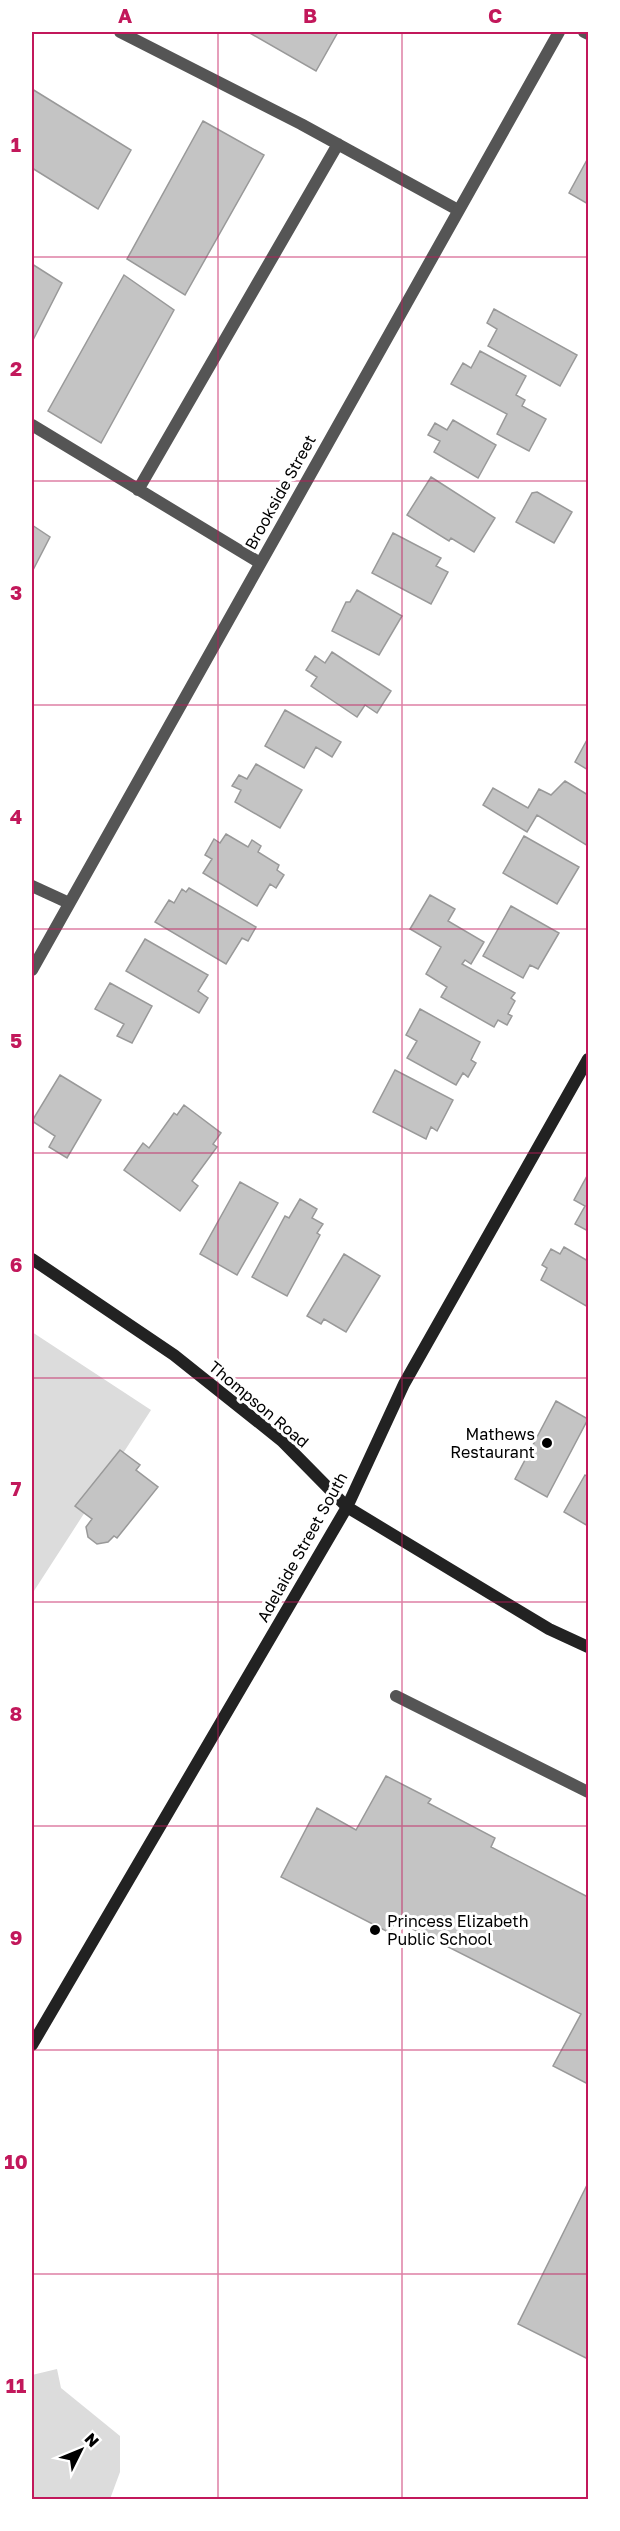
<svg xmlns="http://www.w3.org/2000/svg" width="620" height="2531" viewBox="0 0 620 2531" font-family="'Golos Text',sans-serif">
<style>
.green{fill:#dcdcdc}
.building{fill:#c4c4c4;stroke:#999;stroke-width:1.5}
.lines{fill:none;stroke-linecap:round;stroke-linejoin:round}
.lane{stroke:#555;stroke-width:12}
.street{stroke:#555;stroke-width:12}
.secondary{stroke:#222;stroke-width:12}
.grid{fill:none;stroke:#c2185b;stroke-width:1.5;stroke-opacity:0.55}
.poi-dot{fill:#000;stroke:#fff;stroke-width:2}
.labels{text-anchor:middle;stroke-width:6;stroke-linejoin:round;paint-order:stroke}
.street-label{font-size:16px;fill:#000;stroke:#fff}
.poi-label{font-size:16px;fill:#000;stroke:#fff;text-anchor:end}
.neatline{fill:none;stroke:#c2185b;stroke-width:2}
.grid-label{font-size:20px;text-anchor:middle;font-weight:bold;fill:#c2185b}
</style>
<rect width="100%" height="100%" fill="#fff"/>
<path class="green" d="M32,1332L151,1410L32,1594Z
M57,2369L61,2388L120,2436V2472L110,2499H32V2375Z"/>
<path class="building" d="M248,32H338L316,71Z
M32,89L131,150L98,209L32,168Z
M203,121L264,155L185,295L127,259Z
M588,158V204L569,193Z
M32,264L62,283L32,342Z
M124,275L174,310L101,443L48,411Z
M494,309L577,355L560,386L488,346L497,329L487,323Z
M480,351L526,376L516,395L525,400L522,406L546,419L529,451L497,434L507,414L451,384L463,363L471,368Z
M453,420L496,445L478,478L434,452L440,441L428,435L435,423L447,430Z
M431,477L495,518L474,552L451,538L449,541L407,515Z
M537,492L572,512L554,543L516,522L532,493Z
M32,525L50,537L32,572Z
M393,533L441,558L436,566L448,572L431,604L372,573Z
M357,590L402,616L379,655L332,631L346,602H350Z
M332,652L391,691L377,713L365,705L357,717L311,686L317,677L306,670L315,656L325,663Z
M285,710L341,742L332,757L316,747L304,768L265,746Z
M588,738V770L575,762Z
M256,764L302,790L280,828L235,802L241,790L232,786L239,775L247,779Z
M565,781L588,795V846L537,815L527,832L483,805L493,788L528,808L539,789L551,795Z
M226,834L248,847L252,840L261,846L258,852L279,865L277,870L284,875L276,888L270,884L257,906L203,873L212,859L205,855L214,839L220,843Z
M524,836L579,867L557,904L503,873Z
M189,888L256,927L248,941L242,938L226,964L155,922L169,900L174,903L182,889L186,892Z
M430,895L455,909L448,921L484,942L471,964L465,960L462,964L515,993L511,998L515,1001L508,1014L512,1016L507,1025L498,1020L494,1027L441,997L447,987L426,974L441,947L410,929Z
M511,906L559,933L538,969L530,965L523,978L483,956Z
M145,939L208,975L198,991L208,998L199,1013L126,971Z
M110,983L152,1006L132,1043L117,1036L124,1024L95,1009Z
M420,1009L480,1042L471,1060L476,1063L468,1077L463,1073L456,1085L407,1058L417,1041L406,1035Z
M395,1070L453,1100L437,1131L431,1127L426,1139L373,1112Z
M60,1075L101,1100L67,1158L49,1147L55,1136L32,1121Z
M184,1105L221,1133L213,1144L217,1147L192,1181L198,1186L180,1211L124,1170L143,1143L149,1148L174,1113L177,1115Z
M587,1176H588V1231L575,1224L585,1206L574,1200Z
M240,1182L278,1203L237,1275L200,1254Z
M300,1199L317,1209L312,1218L323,1224L317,1233L320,1235L287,1296L252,1277L285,1216L289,1218Z
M564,1247L588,1261V1307L541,1280L547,1268L542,1265L551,1249L560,1254Z
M344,1254L380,1276L346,1332L324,1319L321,1324L307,1316Z
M556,1401L588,1419L547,1497L515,1479Z
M120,1450L140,1465L136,1470L158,1487L117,1538L114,1536L108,1542L97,1544L88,1537L86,1527L92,1519L75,1506Z
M585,1475L588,1477V1526L564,1512Z
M386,1776L431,1799L428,1803L495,1838L491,1847L588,1897V2084L553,2066L581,2014L395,1920L390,1933L281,1877L317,1808L356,1830Z
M588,2183V2359L518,2324Z"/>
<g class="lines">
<path class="lane" d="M120,32L301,124L458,210
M32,425L260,563
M138,490L338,144
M32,886L69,903
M396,1696L588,1792"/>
<path class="street" d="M584,32L588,34
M32,970L559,32"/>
<path class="secondary" d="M32,1259L174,1355L282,1441L347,1507L549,1629L588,1647
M32,2045L347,1507L404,1384L588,1059"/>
</g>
<path class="grid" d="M218,32V2500M402,32V2500M32,257H588M32,481H588M32,705H588M32,929H588M32,1153H588M32,1378H588M32,1602H588M32,1826H588M32,2050H588M32,2274H588"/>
<g class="poi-dot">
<circle cx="547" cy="1443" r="6"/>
<circle cx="375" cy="1930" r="6"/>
</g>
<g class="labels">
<g class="street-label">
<text transform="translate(280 492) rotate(-61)" y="6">Brookside Street</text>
<text transform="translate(259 1404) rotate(40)" y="6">Thompson Road</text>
<text transform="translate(302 1547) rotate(-61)" y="6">Adelaide Street South</text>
</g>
<g class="poi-label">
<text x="535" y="1440">Mathews<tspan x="535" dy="18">Restaurant</tspan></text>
<text x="387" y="1927" text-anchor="start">Princess Elizabeth<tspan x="387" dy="18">Public School</tspan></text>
</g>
</g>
<rect width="620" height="2531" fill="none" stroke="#ffffff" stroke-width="66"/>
<g transform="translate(81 2450) rotate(47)" stroke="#ffffff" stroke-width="4.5" paint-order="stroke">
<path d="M0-4.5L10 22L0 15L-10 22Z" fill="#000000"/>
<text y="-9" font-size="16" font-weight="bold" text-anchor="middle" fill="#000000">N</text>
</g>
<rect x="33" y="33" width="554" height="2465" class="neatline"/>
<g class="grid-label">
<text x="125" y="23">A</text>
<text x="310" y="23">B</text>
<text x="495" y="23">C</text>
<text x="16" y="152">1</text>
<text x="16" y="376">2</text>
<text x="16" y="600">3</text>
<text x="16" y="824">4</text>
<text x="16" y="1048">5</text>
<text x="16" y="1272">6</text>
<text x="16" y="1496">7</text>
<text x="16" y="1721">8</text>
<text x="16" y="1945">9</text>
<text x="16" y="2169">10</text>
<text x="16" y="2393">11</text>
</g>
</svg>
